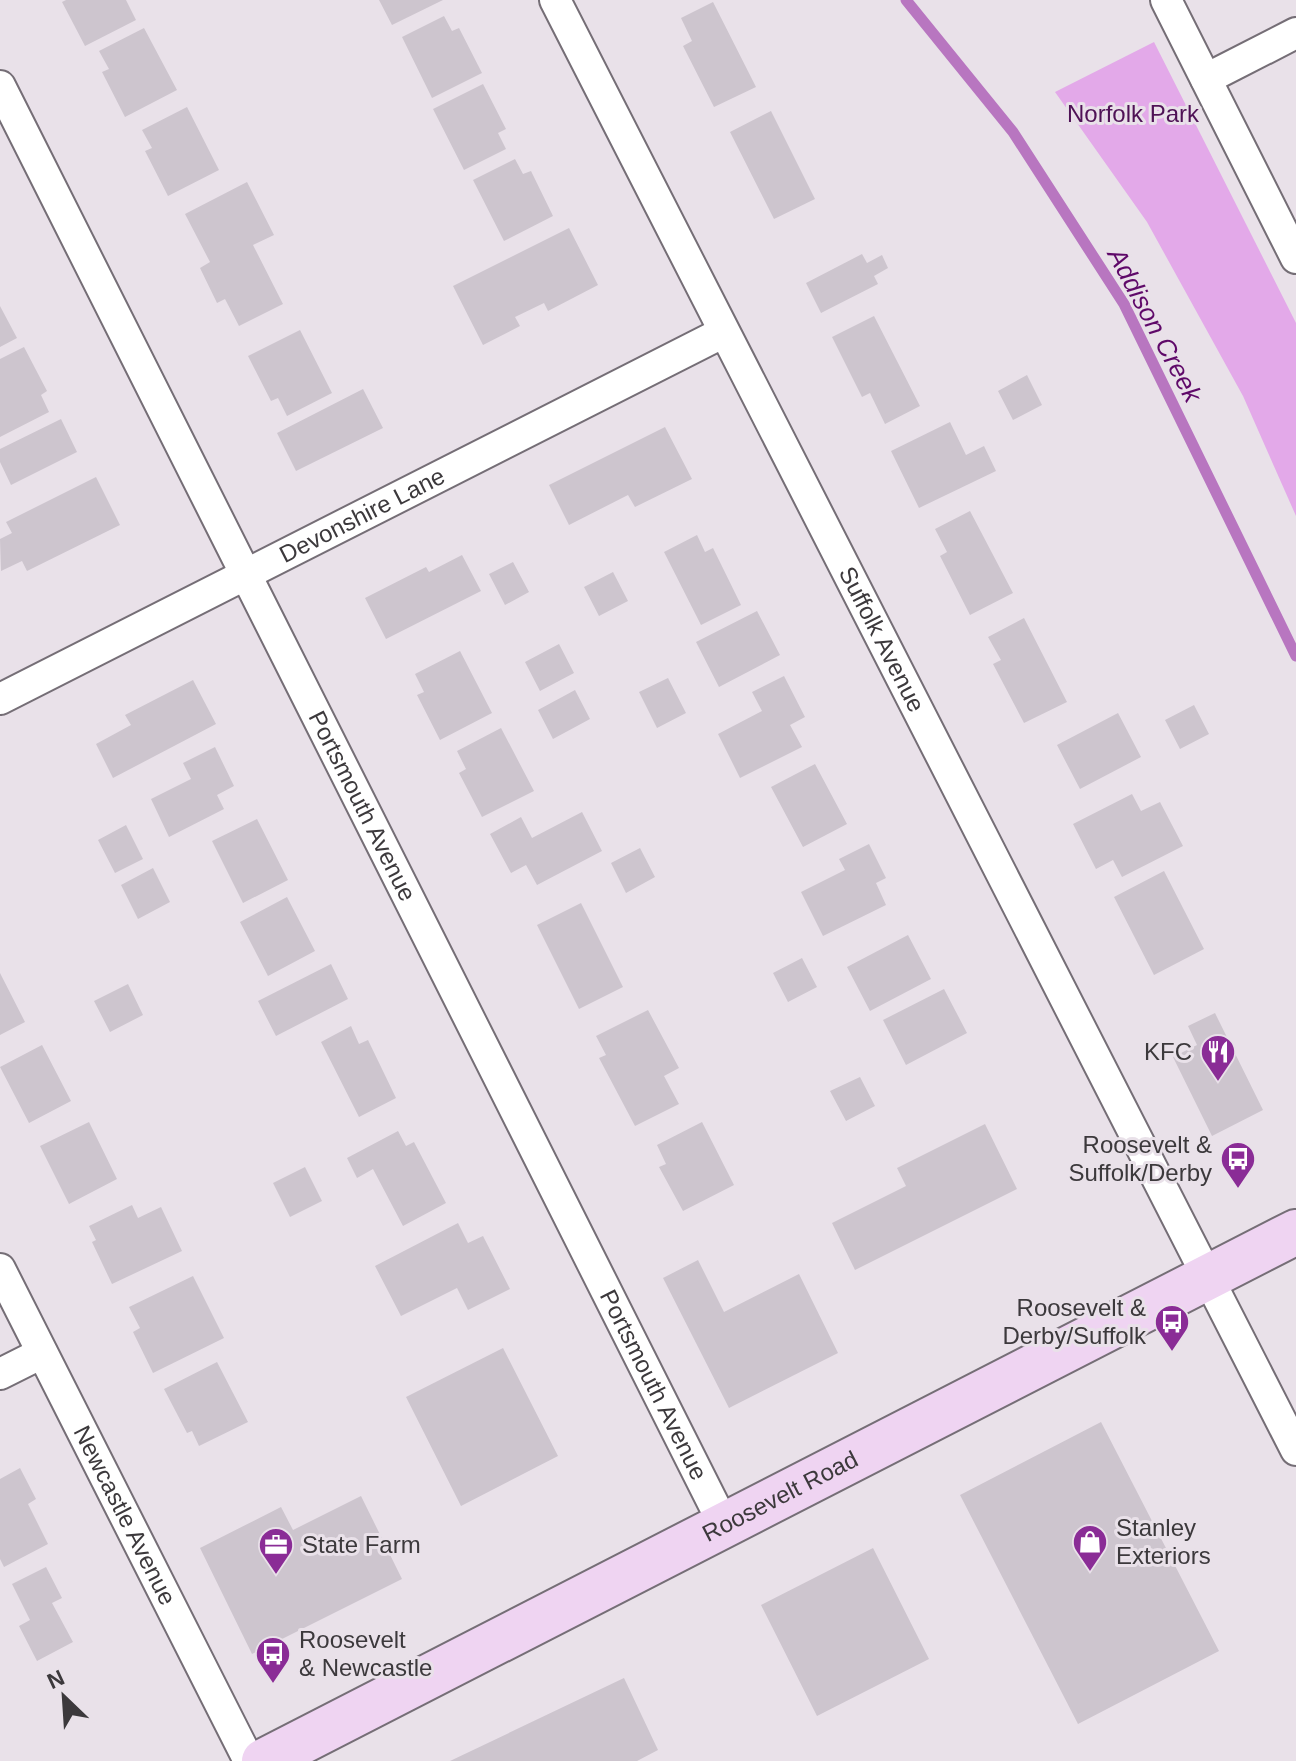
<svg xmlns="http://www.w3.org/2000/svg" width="1296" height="1761" viewBox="0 0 1296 1761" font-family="Helvetica,sans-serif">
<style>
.green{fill:#e3a9e9}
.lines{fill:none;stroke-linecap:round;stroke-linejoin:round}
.stream{stroke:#b876c0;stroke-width:11}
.building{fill:#cdc5ce}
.street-casing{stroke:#756e76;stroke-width:34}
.secondary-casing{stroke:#756e76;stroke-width:48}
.street{stroke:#fff;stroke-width:30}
.secondary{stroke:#efd4f2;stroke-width:44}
.labels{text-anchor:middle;stroke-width:6;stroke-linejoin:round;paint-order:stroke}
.park-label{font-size:24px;fill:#4f1256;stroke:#e9e1e9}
.street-label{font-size:24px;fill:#3c393c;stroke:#e9e1e9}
.poi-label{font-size:24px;fill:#3c393c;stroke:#e9e1e9;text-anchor:end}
.water-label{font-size:26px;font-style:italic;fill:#5f0969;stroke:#e9e1e9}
</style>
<rect width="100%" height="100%" fill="#e9e1e9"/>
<path class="green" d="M1154,42L1296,323V516L1243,396L1147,222L1055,92Z"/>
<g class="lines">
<path class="stream" d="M906,0L1013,132L1124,304L1296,656"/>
</g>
<path class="building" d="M66,0H126L136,20L85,46L62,2Z
M379,0H443L392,25Z
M713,2L756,87L714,107L683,46L692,41L681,18Z
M444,16L452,31L459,28L482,73L432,98L402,37Z
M144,28L177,90L125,117L102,72L109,69L99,51Z
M483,84L506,129L498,133L506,149L464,170L433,109Z
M187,107L219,170L168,196L145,151L152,148L142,130Z
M771,111L815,199L774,219L730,132Z
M515,159L523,174L531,171L553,216L504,241L473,180Z
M247,182L274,235L253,245L283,304L239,326L225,299L217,303L200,268L210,262L185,214Z
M569,228L598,285L548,311L544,303L515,317L520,326L483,345L453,286Z
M862,254L867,263L882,255L888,268L874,276L878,284L821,313L806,283Z
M0,306L17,338L0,347Z
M874,316L920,406L885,424L870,393L862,397L832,337Z
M300,330L332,393L287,416L278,398L271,401L248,356Z
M24,347L47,391L41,395L49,412L0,437V359Z
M1027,375L1042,405L1013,420L998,391Z
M363,389L383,428L296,471L277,433Z
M61,419L77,452L11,485L0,462V449Z
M950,422L966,455L984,446L996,471L919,508L891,451Z
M665,427L692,479L635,507L628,495L569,525L549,485Z
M96,477L120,525L27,571L22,561L1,571L0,539L12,533L6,522Z
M970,511L1013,593L970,615L940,556L947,552L935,529Z
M697,535L705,552L713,548L741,605L701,625L664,552Z
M462,555L481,591L386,639L365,598L426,567L429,572Z
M513,562L529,592L505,605L489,574Z
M613,572L628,601L599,616L584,587Z
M757,611L780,655L719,687L696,642Z
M1024,618L1067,702L1024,723L993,664L1001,660L988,637Z
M559,644L574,673L540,691L525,662Z
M460,651L492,713L440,740L417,695L424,692L415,674Z
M784,676L805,717L790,725L802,747L740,778L718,734L762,711L752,692Z
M668,678L686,713L657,728L639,692Z
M193,680L216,724L113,778L96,744L131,725L125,715Z
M575,690L590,719L553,739L538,710Z
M1194,705L1209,734L1180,749L1165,720Z
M1118,713L1141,757L1080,789L1057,745Z
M501,728L534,791L482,817L459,773L466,769L457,751Z
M215,747L234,786L217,795L224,809L169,837L151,799L191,779L183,763Z
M815,764L847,824L803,847L771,787Z
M1132,794L1141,811L1160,802L1183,846L1122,877L1113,860L1096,869L1073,824Z
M582,812L602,851L537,885L526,865L511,873L490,834L521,817L532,838Z
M257,819L288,880L243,903L212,841Z
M126,825L143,859L115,873L98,840Z
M869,844L886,878L876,883L886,905L823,936L801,892L845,870L839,859Z
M640,848L655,877L626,893L611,863Z
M153,868L170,902L138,919L121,885Z
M1164,871L1204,949L1154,975L1114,897Z
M287,897L315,951L268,976L240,922Z
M581,903L623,987L579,1009L537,925Z
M908,935L931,979L870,1011L847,967Z
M802,958L817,987L788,1002L773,973Z
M331,964L348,999L276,1036L258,1001Z
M0,973L25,1022L0,1035Z
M128,984L143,1015L110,1032L94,1001Z
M944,989L967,1033L906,1065L883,1020Z
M648,1010L679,1068L664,1076L679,1104L635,1126L599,1058L606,1055L596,1036Z
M1215,1013L1263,1110L1212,1136L1173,1057L1197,1045L1188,1026Z
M351,1026L359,1044L368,1040L396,1098L359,1117L321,1042Z
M42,1045L71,1101L29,1123L0,1067Z
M860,1077L875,1106L846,1121L830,1091Z
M89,1122L117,1179L69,1204L40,1146Z
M702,1122L734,1185L683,1211L659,1167L666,1164L657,1145Z
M985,1124L1017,1189L855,1270L832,1223L906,1186L897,1168Z
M398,1131L406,1146L414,1142L446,1203L403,1226L373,1169L357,1178L347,1158Z
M305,1167L322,1201L290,1217L273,1183Z
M132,1205L138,1218L161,1207L182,1251L112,1284L92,1242L96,1240L89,1226Z
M458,1223L468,1243L483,1236L510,1289L468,1310L457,1288L401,1316L375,1266Z
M698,1260L724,1312L799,1274L838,1353L729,1408L663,1278Z
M193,1276L224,1338L153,1373L133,1332L140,1328L129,1307Z
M503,1348L558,1456L461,1506L406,1397Z
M217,1362L248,1422L199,1446L192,1431L187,1433L164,1389Z
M1101,1422L1219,1651L1078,1724L960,1495Z
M20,1468L36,1499L28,1504L48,1544L4,1567L0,1559V1479Z
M361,1496L402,1579L252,1654L200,1548L281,1507L293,1530Z
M873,1548L929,1659L817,1716L761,1605Z
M46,1567L62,1598L52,1603L73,1642L37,1661L19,1626L30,1620L12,1584Z
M624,1678L658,1750L637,1761H450Z"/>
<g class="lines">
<defs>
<g id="street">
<path id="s1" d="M555,0L1296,1450"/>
<path d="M1166,0L1296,258"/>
<path d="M1206,79L1296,33"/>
<path id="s2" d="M0,86L724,1525"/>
<path id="s3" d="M0,699L722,333"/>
<path id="s4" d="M0,1269L249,1761"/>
<path d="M0,1374L42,1353"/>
</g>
<g id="secondary">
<path id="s5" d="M264,1761L1296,1232"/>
</g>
</defs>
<use href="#street" class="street-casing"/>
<use href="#secondary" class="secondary-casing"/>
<use href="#street" class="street"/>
<use href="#secondary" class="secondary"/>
</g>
<defs>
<symbol id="restaurant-pin" viewBox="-11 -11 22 30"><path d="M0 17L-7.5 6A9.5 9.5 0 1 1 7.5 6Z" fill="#8a2c96" stroke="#e9e1e9"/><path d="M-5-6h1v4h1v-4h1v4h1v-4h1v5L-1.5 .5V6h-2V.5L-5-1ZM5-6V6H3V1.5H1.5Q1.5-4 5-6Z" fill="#fff"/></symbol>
<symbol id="bus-pin" viewBox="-11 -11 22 30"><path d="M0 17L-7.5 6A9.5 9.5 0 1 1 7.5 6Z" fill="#8a2c96" stroke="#e9e1e9"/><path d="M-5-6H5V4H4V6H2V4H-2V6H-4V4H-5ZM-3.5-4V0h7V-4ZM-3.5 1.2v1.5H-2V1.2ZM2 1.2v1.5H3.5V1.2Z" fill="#fff"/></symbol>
<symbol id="shop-pin" viewBox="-11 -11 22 30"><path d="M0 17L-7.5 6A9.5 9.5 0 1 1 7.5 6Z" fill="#8a2c96" stroke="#e9e1e9"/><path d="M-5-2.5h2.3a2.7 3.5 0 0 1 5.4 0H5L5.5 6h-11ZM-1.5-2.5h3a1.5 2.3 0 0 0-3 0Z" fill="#fff"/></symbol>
<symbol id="office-pin" viewBox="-11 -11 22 30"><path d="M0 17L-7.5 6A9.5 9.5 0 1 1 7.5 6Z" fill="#8a2c96" stroke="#e9e1e9"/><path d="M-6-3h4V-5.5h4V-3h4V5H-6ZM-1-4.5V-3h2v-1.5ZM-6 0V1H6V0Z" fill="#fff"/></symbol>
</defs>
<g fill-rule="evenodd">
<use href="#restaurant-pin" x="1198" y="1032" width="40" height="54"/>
<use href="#bus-pin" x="1218" y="1139" width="40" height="54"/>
<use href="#bus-pin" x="1152" y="1302" width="40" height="54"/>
<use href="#shop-pin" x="1070" y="1522" width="40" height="54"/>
<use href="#office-pin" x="256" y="1525" width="40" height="54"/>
<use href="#bus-pin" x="253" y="1634" width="40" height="54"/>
</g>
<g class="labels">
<g class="park-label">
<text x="1133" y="122">Norfolk Park</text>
</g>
<g class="street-label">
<text dy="8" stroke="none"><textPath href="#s3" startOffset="406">Devonshire Lane</textPath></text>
<text dy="8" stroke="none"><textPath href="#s1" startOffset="718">Suffolk Avenue</textPath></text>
<text dy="8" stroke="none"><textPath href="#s2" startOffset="806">Portsmouth Avenue</textPath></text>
<text dy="8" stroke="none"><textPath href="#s2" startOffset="1454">Portsmouth Avenue</textPath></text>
<text dy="8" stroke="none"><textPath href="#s5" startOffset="580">Roosevelt Road</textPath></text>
<text dy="8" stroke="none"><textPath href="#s4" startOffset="276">Newcastle Avenue</textPath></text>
</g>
<g class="poi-label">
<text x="1192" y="1060">KFC</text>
<text x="1212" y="1153">Roosevelt &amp;<tspan x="1212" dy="28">Suffolk/Derby</tspan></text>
<text x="1146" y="1316">Roosevelt &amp;<tspan x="1146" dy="28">Derby/Suffolk</tspan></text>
<text x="1116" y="1536" text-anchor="start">Stanley<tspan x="1116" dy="28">Exteriors</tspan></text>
<text x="302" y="1553" text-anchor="start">State Farm</text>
<text x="299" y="1648" text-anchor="start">Roosevelt<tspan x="299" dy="28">&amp; Newcastle</tspan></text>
</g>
<g class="water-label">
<text transform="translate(1155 325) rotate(62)" y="9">Addison Creek</text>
</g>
</g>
<g transform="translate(64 1697) rotate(335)" stroke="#e9e1e9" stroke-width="6" paint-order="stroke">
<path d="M0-6L14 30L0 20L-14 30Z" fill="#3c393c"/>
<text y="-12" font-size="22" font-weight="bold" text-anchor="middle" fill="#3c393c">N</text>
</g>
</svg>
